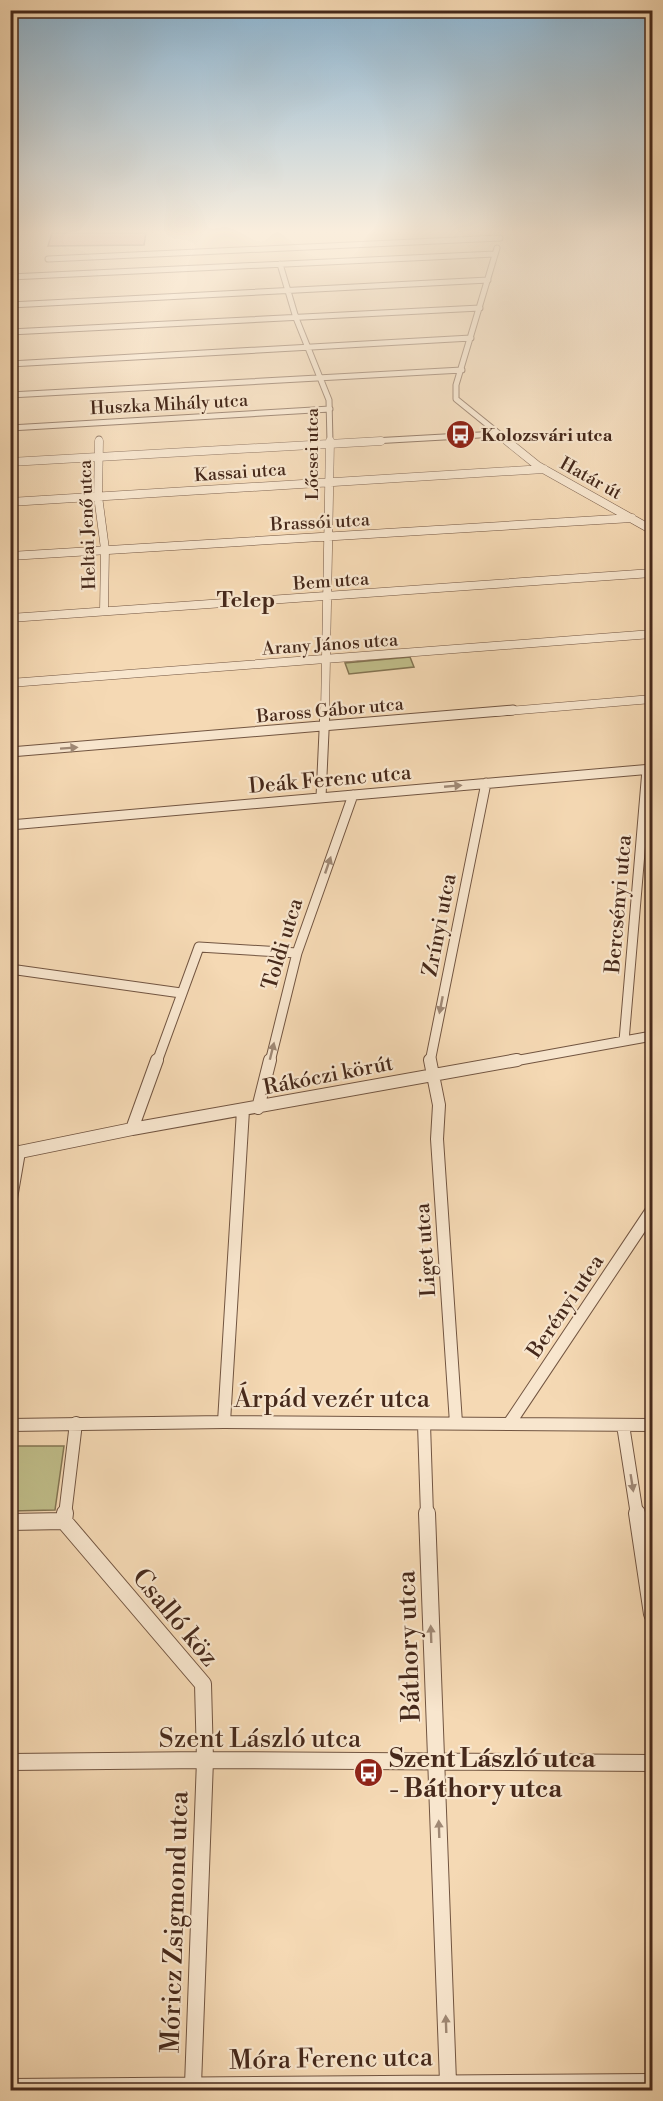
<svg xmlns="http://www.w3.org/2000/svg" width="663" height="2101" viewBox="0 0 663 2101" font-family="'Libre Bodoni',serif">
<style>
.green{fill:#c0be8a;stroke:#837452;stroke-width:1.5}
.building{fill:#e89886;stroke:#46291b;stroke-width:1.5}
.lines{fill:none;stroke-linecap:round;stroke-linejoin:round}
.street-far4-casing{stroke:#725541;stroke-width:7}
.street-far3-casing{stroke:#725541;stroke-width:9}
.street-far2-casing{stroke:#725541;stroke-width:11}
.street-far1-casing{stroke:#725541;stroke-width:14}
.street-casing{stroke:#725541;stroke-width:18}
.street-far4{stroke:#f8e6ce;stroke-width:5}
.street-far3{stroke:#f8e6ce;stroke-width:8}
.street-far2{stroke:#f8e6ce;stroke-width:9}
.street-far1{stroke:#f8e6ce;stroke-width:12}
.street{stroke:#f8e6ce;stroke-width:16}
.oneway{fill:#9f8874}
.labels{text-anchor:middle;stroke-width:4.5;stroke-linejoin:round;paint-order:stroke}
.far-street-label{font-size:18px;fill:#46291b;stroke:#f8e6ce}
.far-poi-label{font-size:18px;font-weight:bold;fill:#46291b;stroke:#f8e6ce;text-anchor:start}
.street-label{font-size:21px;fill:#46291b;stroke:#f8e6ce}
.far-district-label{font-size:22px;font-weight:bold;fill:#46291b;stroke:#f8e6ce}
.near-street-label{font-size:26px;fill:#46291b;stroke:#f8e6ce}
.near-poi-label{font-size:26px;font-weight:bold;fill:#46291b;stroke:#f8e6ce;text-anchor:start}
</style>
<rect width="100%" height="100%" fill="#f5d9b4"/>
<filter id="stains"><feTurbulence type="fractalNoise" baseFrequency=".00333" numOctaves="4"/><feColorMatrix values="0 0 0 0 .2 0 0 0 0 .09 0 0 0 0 .02 0 0 0 .5 -.17"/></filter>
<radialGradient id="worn" r=".72"><stop offset=".6" stop-color="#630" stop-opacity="0"/><stop offset="1" stop-color="#630" stop-opacity=".3"/></radialGradient>
<path class="green" d="M410,657L414,667L349,674L345,663Z
M10,1446H64L55,1510L11,1511Z"/>
<path class="building" d="M52,233H146L144,245L48,246Z"/>
<g class="lines">
<defs>
<path id="street-far4" d="M497,248L456,385V399L509,442
M48,259L500,238
M280,264L296,318L329,400L330,442
M10,277L495,254
M10,305L488,280
M10,332L480,308
M10,364L471,338
M10,395L462,370
M10,428L330,409
M99,442V439
M355,442L497,434"/>
<path id="street-far3" d="M99,441L98,496L105,549L104,611
M507,441L538,466L652,530
M10,462L381,441
M10,502L544,469
M10,556L632,518
M10,618L652,573
M10,683L652,634
M325,712L330,441
M495,712L652,699"/>
<path id="street-far2" d="M10,752L513,710
M321,797L325,710
M10,825L652,769
M10,969L181,993
M624,1041L647,770
M157,1062L199,947L297,953
M270,1062L297,953L353,795
M430,1062L486,783
M509,1062L652,1036"/>
<path id="street-far1" d="M430,1060L439,1105L437,1139L456,1423
M258,1108L270,1060
M132,1129L157,1060
M10,1154L132,1129L517,1060
M10,1204L19,1152L15,1151
M224,1422L243,1110
M424,1424L427,1515
M509,1424L652,1210
M10,1425L224,1422L652,1425
M623,1425L637,1515
M65,1515L76,1423"/>
<path id="street" d="M65,1513L64,1521L203,1684L205,1760L193,2085
M427,1513L448,2082
M637,1513L652,1614
M10,1522L64,1521
M10,1762L205,1760L652,1763
M10,2087L652,2082"/>
</defs>
<use href="#street-far4" class="street-far4-casing"/>
<use href="#street-far3" class="street-far3-casing"/>
<use href="#street-far2" class="street-far2-casing"/>
<use href="#street-far1" class="street-far1-casing"/>
<use href="#street" class="street-casing"/>
<use href="#street-far4" class="street-far4"/>
<use href="#street-far3" class="street-far3"/>
<use href="#street-far2" class="street-far2"/>
<use href="#street-far1" class="street-far1"/>
<use href="#street" class="street"/>
</g>
<defs><path id="oneway-solid" d="M-6-.8H1V-3.2L6.5 0L1 3.2V.8H-6Z" transform="scale(1.5)"/></defs>
<g class="oneway">
<use href="#oneway-solid" transform="translate(69 748) rotate(-4)"/>
<use href="#oneway-solid" transform="translate(453 786) rotate(-5)"/>
<use href="#oneway-solid" transform="translate(328 865) rotate(-71)"/>
<use href="#oneway-solid" transform="translate(441 1005) rotate(101)"/>
<use href="#oneway-solid" transform="translate(272 1051) rotate(-76)"/>
<use href="#oneway-solid" transform="translate(632 1483) rotate(81)"/>
<use href="#oneway-solid" transform="translate(431 1634) rotate(-92)"/>
<use href="#oneway-solid" transform="translate(439 1829) rotate(-92)"/>
<use href="#oneway-solid" transform="translate(446 2024) rotate(-92)"/>
</g>
<linearGradient id="sky" x2="0" y2="1"><stop stop-color="#8bb6d5"/><stop offset="0.44" stop-color="#faeedd"/><stop offset="1" stop-color="#faeedd" stop-opacity="0"/></linearGradient>
<rect width="663" height="527" fill="url(#sky)"/>
<defs>
<symbol id="bus-disc" viewBox="-11 -11 22 22"><circle r="9.5" fill="#8f2418" stroke="#f8e6ce"/><path d="M-5-6H5V4H4V6H2V4H-2V6H-4V4H-5ZM-3.5-4V0h7V-4ZM-3.5 1.2v1.5H-2V1.2ZM2 1.2v1.5H3.5V1.2Z" fill="#fff"/></symbol>
</defs>
<g fill-rule="evenodd">
<use href="#bus-disc" x="444" y="418" width="33" height="33"/>
<use href="#bus-disc" x="352" y="1756" width="33" height="33"/>
</g>
<g class="labels">
<g class="far-street-label">
<text transform="translate(169 404) rotate(-3)" y="6">Huszka Mihály utca</text>
<text transform="translate(312 454) rotate(-90)" y="6">Lőcsei utca</text>
<text transform="translate(240 472) rotate(-4)" y="6">Kassai utca</text>
<text transform="translate(591 478) rotate(29)" y="6">Határ út</text>
<text transform="translate(320 522) rotate(-3)" y="6">Brassói utca</text>
<text transform="translate(87 525) rotate(-92)" y="6">Heltai Jenő utca</text>
<text transform="translate(331 581) rotate(-4)" y="6">Bem utca</text>
<text transform="translate(330 644) rotate(-4)" y="6">Arany János utca</text>
<text transform="translate(330 710) rotate(-5)" y="6">Baross Gábor utca</text>
</g>
<g class="far-poi-label">
<text x="481" y="441">Kolozsvári utca</text>
</g>
<g class="street-label">
<text transform="translate(330 779) rotate(-5)" y="7">Deák Ferenc utca</text>
<text transform="translate(618 904) rotate(-85)" y="7">Bercsényi utca</text>
<text transform="translate(439 925) rotate(-79)" y="7">Zrínyi utca</text>
<text transform="translate(282 944) rotate(-73)" y="7">Toldi utca</text>
<text transform="translate(328 1075) rotate(-11)" y="7">Rákóczi körút</text>
<text transform="translate(425 1250) rotate(-94)" y="7">Liget utca</text>
<text transform="translate(565 1306) rotate(-56)" y="7">Berényi utca</text>
</g>
<g class="far-district-label">
<text x="246" y="607">Telep</text>
</g>
<g class="near-street-label">
<text x="332" y="1407">Árpád vezér utca</text>
<text transform="translate(176 1617) rotate(50)" y="9">Csalló köz</text>
<text transform="translate(408 1646) rotate(-92)" y="9">Báthory utca</text>
<text x="260" y="1747">Szent László utca</text>
<text transform="translate(174 1922) rotate(-88)" y="9">Móricz Zsigmond utca</text>
<text transform="translate(331 2058) rotate(-1)" y="9">Móra Ferenc utca</text>
</g>
<g class="near-poi-label">
<text x="389" y="1767">Szent László utca<tspan x="389" dy="30">- Báthory utca</tspan></text>
</g>
</g>
<rect width="663" height="2101" fill="none" stroke="#f5d9b4" stroke-width="36"/>
<rect x="12" y="12" width="639" height="2077" fill="none" stroke="#46291b" stroke-width="3"/>
<rect x="18" y="18" width="627" height="2065" fill="none" stroke="#46291b" stroke-width="1.5"/>
<rect width="100%" height="100%" filter="url(#stains)"/>
<rect width="100%" height="100%" fill="url(#worn)"/>
</svg>
